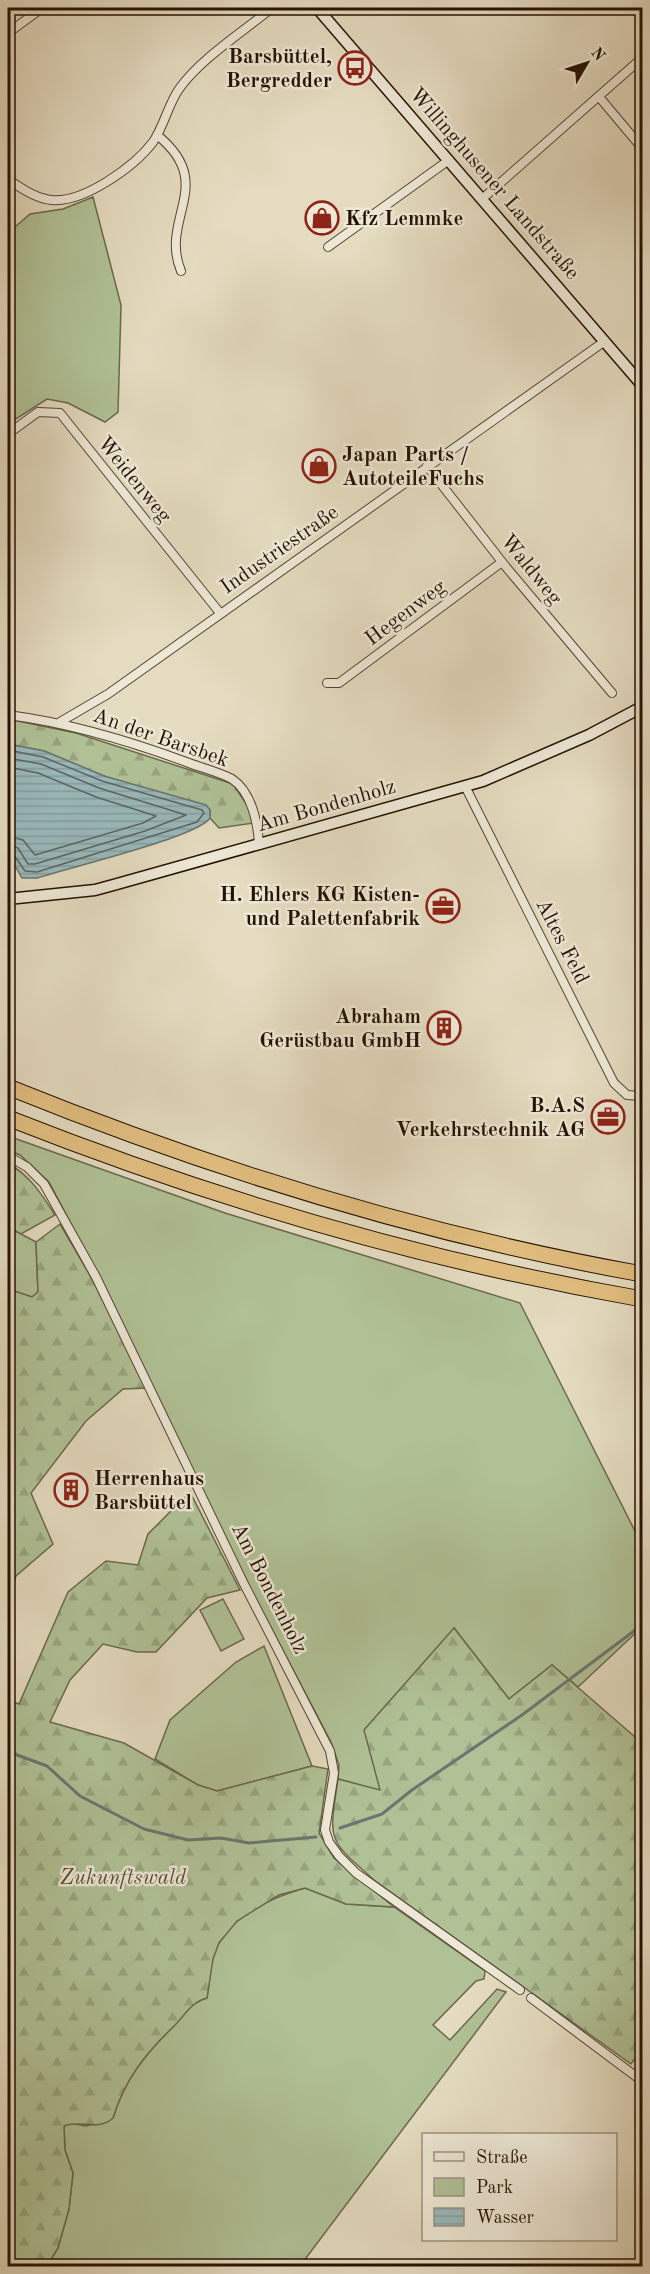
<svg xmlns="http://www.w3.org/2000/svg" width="650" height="2274" viewBox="0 0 650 2274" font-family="'Old Standard TT',serif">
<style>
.green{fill:#b0c196;stroke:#6a694c;stroke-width:1.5}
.forest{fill:url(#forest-firs);stroke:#6a694c;stroke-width:1.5}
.water{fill:url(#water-rules);stroke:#6a7671;stroke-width:1.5}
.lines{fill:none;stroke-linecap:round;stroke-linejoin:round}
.shore{stroke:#5e655e;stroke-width:1.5}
.stream{stroke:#6a7671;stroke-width:3}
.street-casing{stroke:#544431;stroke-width:10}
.secondary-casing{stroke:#241101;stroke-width:13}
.highway-casing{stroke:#241101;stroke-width:17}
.street{stroke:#ede8d6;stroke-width:8}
.secondary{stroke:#ede8d6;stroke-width:10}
.highway{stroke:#e2be80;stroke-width:15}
.labels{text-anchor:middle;stroke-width:5;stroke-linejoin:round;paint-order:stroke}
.poi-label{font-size:21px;font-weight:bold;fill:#241101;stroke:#ede8d6;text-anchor:end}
.street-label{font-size:21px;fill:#241101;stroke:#ede8d6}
.park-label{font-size:21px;font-style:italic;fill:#554f35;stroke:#ede8d6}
</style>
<defs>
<pattern id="forest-firs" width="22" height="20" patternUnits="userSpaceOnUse" patternTransform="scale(1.5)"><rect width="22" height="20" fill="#b0c196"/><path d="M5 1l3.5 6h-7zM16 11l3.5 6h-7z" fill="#97a580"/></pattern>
<pattern id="water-rules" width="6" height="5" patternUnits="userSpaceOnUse" patternTransform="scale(1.5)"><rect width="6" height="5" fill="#99b9bc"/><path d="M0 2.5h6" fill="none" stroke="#849ea0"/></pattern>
</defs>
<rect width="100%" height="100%" fill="#e4dbc0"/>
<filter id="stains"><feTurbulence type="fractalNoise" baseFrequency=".00333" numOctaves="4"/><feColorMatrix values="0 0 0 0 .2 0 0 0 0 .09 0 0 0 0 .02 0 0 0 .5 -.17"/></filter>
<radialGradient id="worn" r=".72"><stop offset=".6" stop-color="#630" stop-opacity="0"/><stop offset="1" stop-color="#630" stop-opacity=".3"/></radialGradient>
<path class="green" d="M93,197L121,305L118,412L105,422L68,403L47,399L8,424V233L30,214L63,209Z
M8,1136L225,1213L520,1303L642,1545V1627L578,1687L552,1665L509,1699L454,1628L380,1791L338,1779L339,1765L331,1742L246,1580L98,1275L49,1182L20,1155L8,1150Z
M8,1227L36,1242L38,1292L32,1297L8,1289Z
M223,1599L244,1639L221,1651L200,1610Z
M264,1646L312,1766L217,1791L198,1785L155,1759L170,1720L236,1662Z
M305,1888L346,1904L394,1907L485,1971L484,1979L476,1981L433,2025L450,2040L497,1989L506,1992L300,2266H47L58,2248L69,2209L73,2173L65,2150L64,2126L69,2123L86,2126L113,2118C124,2081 145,2054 172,2028C185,2016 189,2003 207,1998C210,1981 210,1959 219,1943C236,1913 273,1897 305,1888Z"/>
<path class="forest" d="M8,719L76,733L233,784L247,805L254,823L219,828L210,818V810L104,776L44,751L8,744Z
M8,1163C30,1176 41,1193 55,1215L21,1234L8,1227Z
M60,1224L91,1277L147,1388L123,1389L86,1421L31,1493L53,1544L16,1576L8,1599V1289L32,1297L38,1292L36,1242Z
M190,1492L240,1590L207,1598L156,1652H137L103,1644L70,1680L50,1722L124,1743L198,1785L217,1791L312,1766L328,1769L319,1833L334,1858L394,1907L346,1904L305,1888L279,1895L237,1921L219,1943L213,1959L207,1998C189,2003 185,2016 172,2028C145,2054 124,2081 113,2118C98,2132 78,2119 64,2126L65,2150L73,2173L69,2209L58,2248L47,2266H8V1700L19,1704L68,1592L106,1561L138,1565L148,1534Z
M454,1628L509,1699L552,1665L642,1743V2048L631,2064L374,1880C326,1838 329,1841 338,1779L380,1790L364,1730Z"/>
<path class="water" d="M8,744L44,751L104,776L206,805L210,810V818C198,837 67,868 37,878H22L8,853Z"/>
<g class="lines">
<path class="shore" d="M8,750L43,757L102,781L202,810L204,813L197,822L37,872L25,871L14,855L8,853
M8,758L41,764L99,788L186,815L145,831L35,864H28L18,848L8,845
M8,767L38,773L96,797L156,816L143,823L35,855L23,840L8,836"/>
<path class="stream" d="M8,1748L17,1755L47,1766L80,1796L144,1829L188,1840L221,1838L249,1843L316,1837
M340,1828L382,1814L412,1790L522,1715L642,1625"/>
<defs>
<path id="street" d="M8,33L42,8
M600,98L642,148
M157,135C218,184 159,218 181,271
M8,179C20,188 37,199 52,200C84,203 135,166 153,142C164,126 168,105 179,89C200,59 244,31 272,8
M482,199L642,58
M328,247L449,160
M8,434L38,412L60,413L220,613
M427,466L506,567L612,693
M327,683H339L502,562
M8,715C70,723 130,741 189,763C202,768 219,772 232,779C252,792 258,824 259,845
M60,722L108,694L605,341
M465,786L614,1083L627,1095L642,1096
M8,1156L27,1167L44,1184L96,1277L243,1582L330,1751L334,1773L325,1830L329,1842L339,1856L356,1873L520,1990
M531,1998L642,2081"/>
<path id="secondary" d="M317,8L642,385
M8,899L95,890L117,884L483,781L589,735L642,707"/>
<path id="highway" d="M8,1087C213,1170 424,1235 642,1274
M8,1118C213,1199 425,1261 642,1299"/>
</defs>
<use href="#street" class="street-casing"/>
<use href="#secondary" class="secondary-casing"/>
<use href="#highway" class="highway-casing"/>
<use href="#street" class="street"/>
<use href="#secondary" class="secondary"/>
<use href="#highway" class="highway"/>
</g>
<defs>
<symbol id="bus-ring" viewBox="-11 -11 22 22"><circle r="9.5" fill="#ede8d6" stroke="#8f2418" stroke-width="1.5"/><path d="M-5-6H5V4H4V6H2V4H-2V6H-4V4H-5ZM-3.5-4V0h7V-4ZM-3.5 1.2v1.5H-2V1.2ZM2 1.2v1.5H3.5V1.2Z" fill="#8f2418"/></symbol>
<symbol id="shop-ring" viewBox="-11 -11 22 22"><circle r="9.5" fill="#ede8d6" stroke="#8f2418" stroke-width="1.5"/><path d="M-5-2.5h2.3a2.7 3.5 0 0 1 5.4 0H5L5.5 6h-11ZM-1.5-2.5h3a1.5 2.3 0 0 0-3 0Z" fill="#8f2418"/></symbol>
<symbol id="office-ring" viewBox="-11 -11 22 22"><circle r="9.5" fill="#ede8d6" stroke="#8f2418" stroke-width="1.5"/><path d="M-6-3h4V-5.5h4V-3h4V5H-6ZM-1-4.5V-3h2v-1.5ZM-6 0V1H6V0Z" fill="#8f2418"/></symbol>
<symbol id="building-ring" viewBox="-11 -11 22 22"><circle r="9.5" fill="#ede8d6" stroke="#8f2418" stroke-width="1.5"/><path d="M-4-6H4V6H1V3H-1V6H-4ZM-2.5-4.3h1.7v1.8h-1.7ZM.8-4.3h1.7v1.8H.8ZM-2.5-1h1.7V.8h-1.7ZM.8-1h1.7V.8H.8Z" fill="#8f2418"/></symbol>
</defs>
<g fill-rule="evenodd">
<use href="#bus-ring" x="336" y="49" width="38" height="38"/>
<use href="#shop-ring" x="303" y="199" width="38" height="38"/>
<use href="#shop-ring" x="300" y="447" width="38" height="38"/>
<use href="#office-ring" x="424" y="887" width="38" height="38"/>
<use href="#building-ring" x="425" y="1009" width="38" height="38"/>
<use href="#office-ring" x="589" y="1098" width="38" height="38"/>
<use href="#building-ring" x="52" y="1471" width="38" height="38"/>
</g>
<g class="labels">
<g class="poi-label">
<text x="332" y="63">Barsbüttel,<tspan x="332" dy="24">Bergredder</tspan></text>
<text x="345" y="225" text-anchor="start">Kfz Lemmke</text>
<text x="342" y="461" text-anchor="start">Japan Parts /<tspan x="342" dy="24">AutoteileFuchs</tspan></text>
<text x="420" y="901">H. Ehlers KG Kisten-<tspan x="420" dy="24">und Palettenfabrik</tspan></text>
<text x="421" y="1023">Abraham<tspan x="421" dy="24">Gerüstbau GmbH</tspan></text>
<text x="585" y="1112">B.A.S<tspan x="585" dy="24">Verkehrstechnik AG</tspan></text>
<text x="94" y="1485" text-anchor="start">Herrenhaus<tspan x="94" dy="24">Barsbüttel</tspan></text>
</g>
<g class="street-label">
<text transform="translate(495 183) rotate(49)" y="7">Willinghusener Landstraße</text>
<text transform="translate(135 479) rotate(51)" y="7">Weidenweg</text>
<text transform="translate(279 549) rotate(-35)" y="7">Industriestraße</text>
<text transform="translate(532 569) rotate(51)" y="7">Waldweg</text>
<text transform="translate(405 612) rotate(-37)" y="7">Hegenweg</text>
<text transform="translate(161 737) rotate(19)" y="7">An der Barsbek</text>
<text transform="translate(326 805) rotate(-16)" y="7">Am Bondenholz</text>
<text transform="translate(563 941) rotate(63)" y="7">Altes Feld</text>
<text transform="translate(270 1588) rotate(63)" y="7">Am Bondenholz</text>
</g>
<g class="park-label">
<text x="123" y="1884">Zukunftswald</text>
</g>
</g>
<rect width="650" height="2274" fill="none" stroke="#e4dbc0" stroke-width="30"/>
<rect x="9" y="9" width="632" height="2256" fill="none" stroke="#241101" stroke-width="3"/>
<rect x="15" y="15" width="620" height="2244" fill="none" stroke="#241101" stroke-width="1.5"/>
<rect x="422" y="2133" width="195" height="108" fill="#ede8d6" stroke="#9d9281" stroke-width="1.5"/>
<rect x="434" y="2152" width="30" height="9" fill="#ede8d6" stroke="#9d9281" stroke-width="1.5"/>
<text x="476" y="2163" font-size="18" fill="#241101">Straße</text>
<rect x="434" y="2178" width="30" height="18" fill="#b0c196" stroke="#9d9281" stroke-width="1.5"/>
<text x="476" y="2193" font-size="18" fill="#241101">Park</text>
<rect x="434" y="2208" width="30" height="18" fill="url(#water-rules)" stroke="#9d9281" stroke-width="1.5"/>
<text x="476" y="2223" font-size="18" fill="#241101">Wasser</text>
<g transform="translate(587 63) rotate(51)" stroke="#ede8d6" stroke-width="4.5" paint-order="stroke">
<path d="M0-4.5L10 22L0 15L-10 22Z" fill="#241101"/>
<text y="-9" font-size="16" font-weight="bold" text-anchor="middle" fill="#241101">N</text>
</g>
<rect width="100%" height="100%" filter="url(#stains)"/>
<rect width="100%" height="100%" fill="url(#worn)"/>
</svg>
